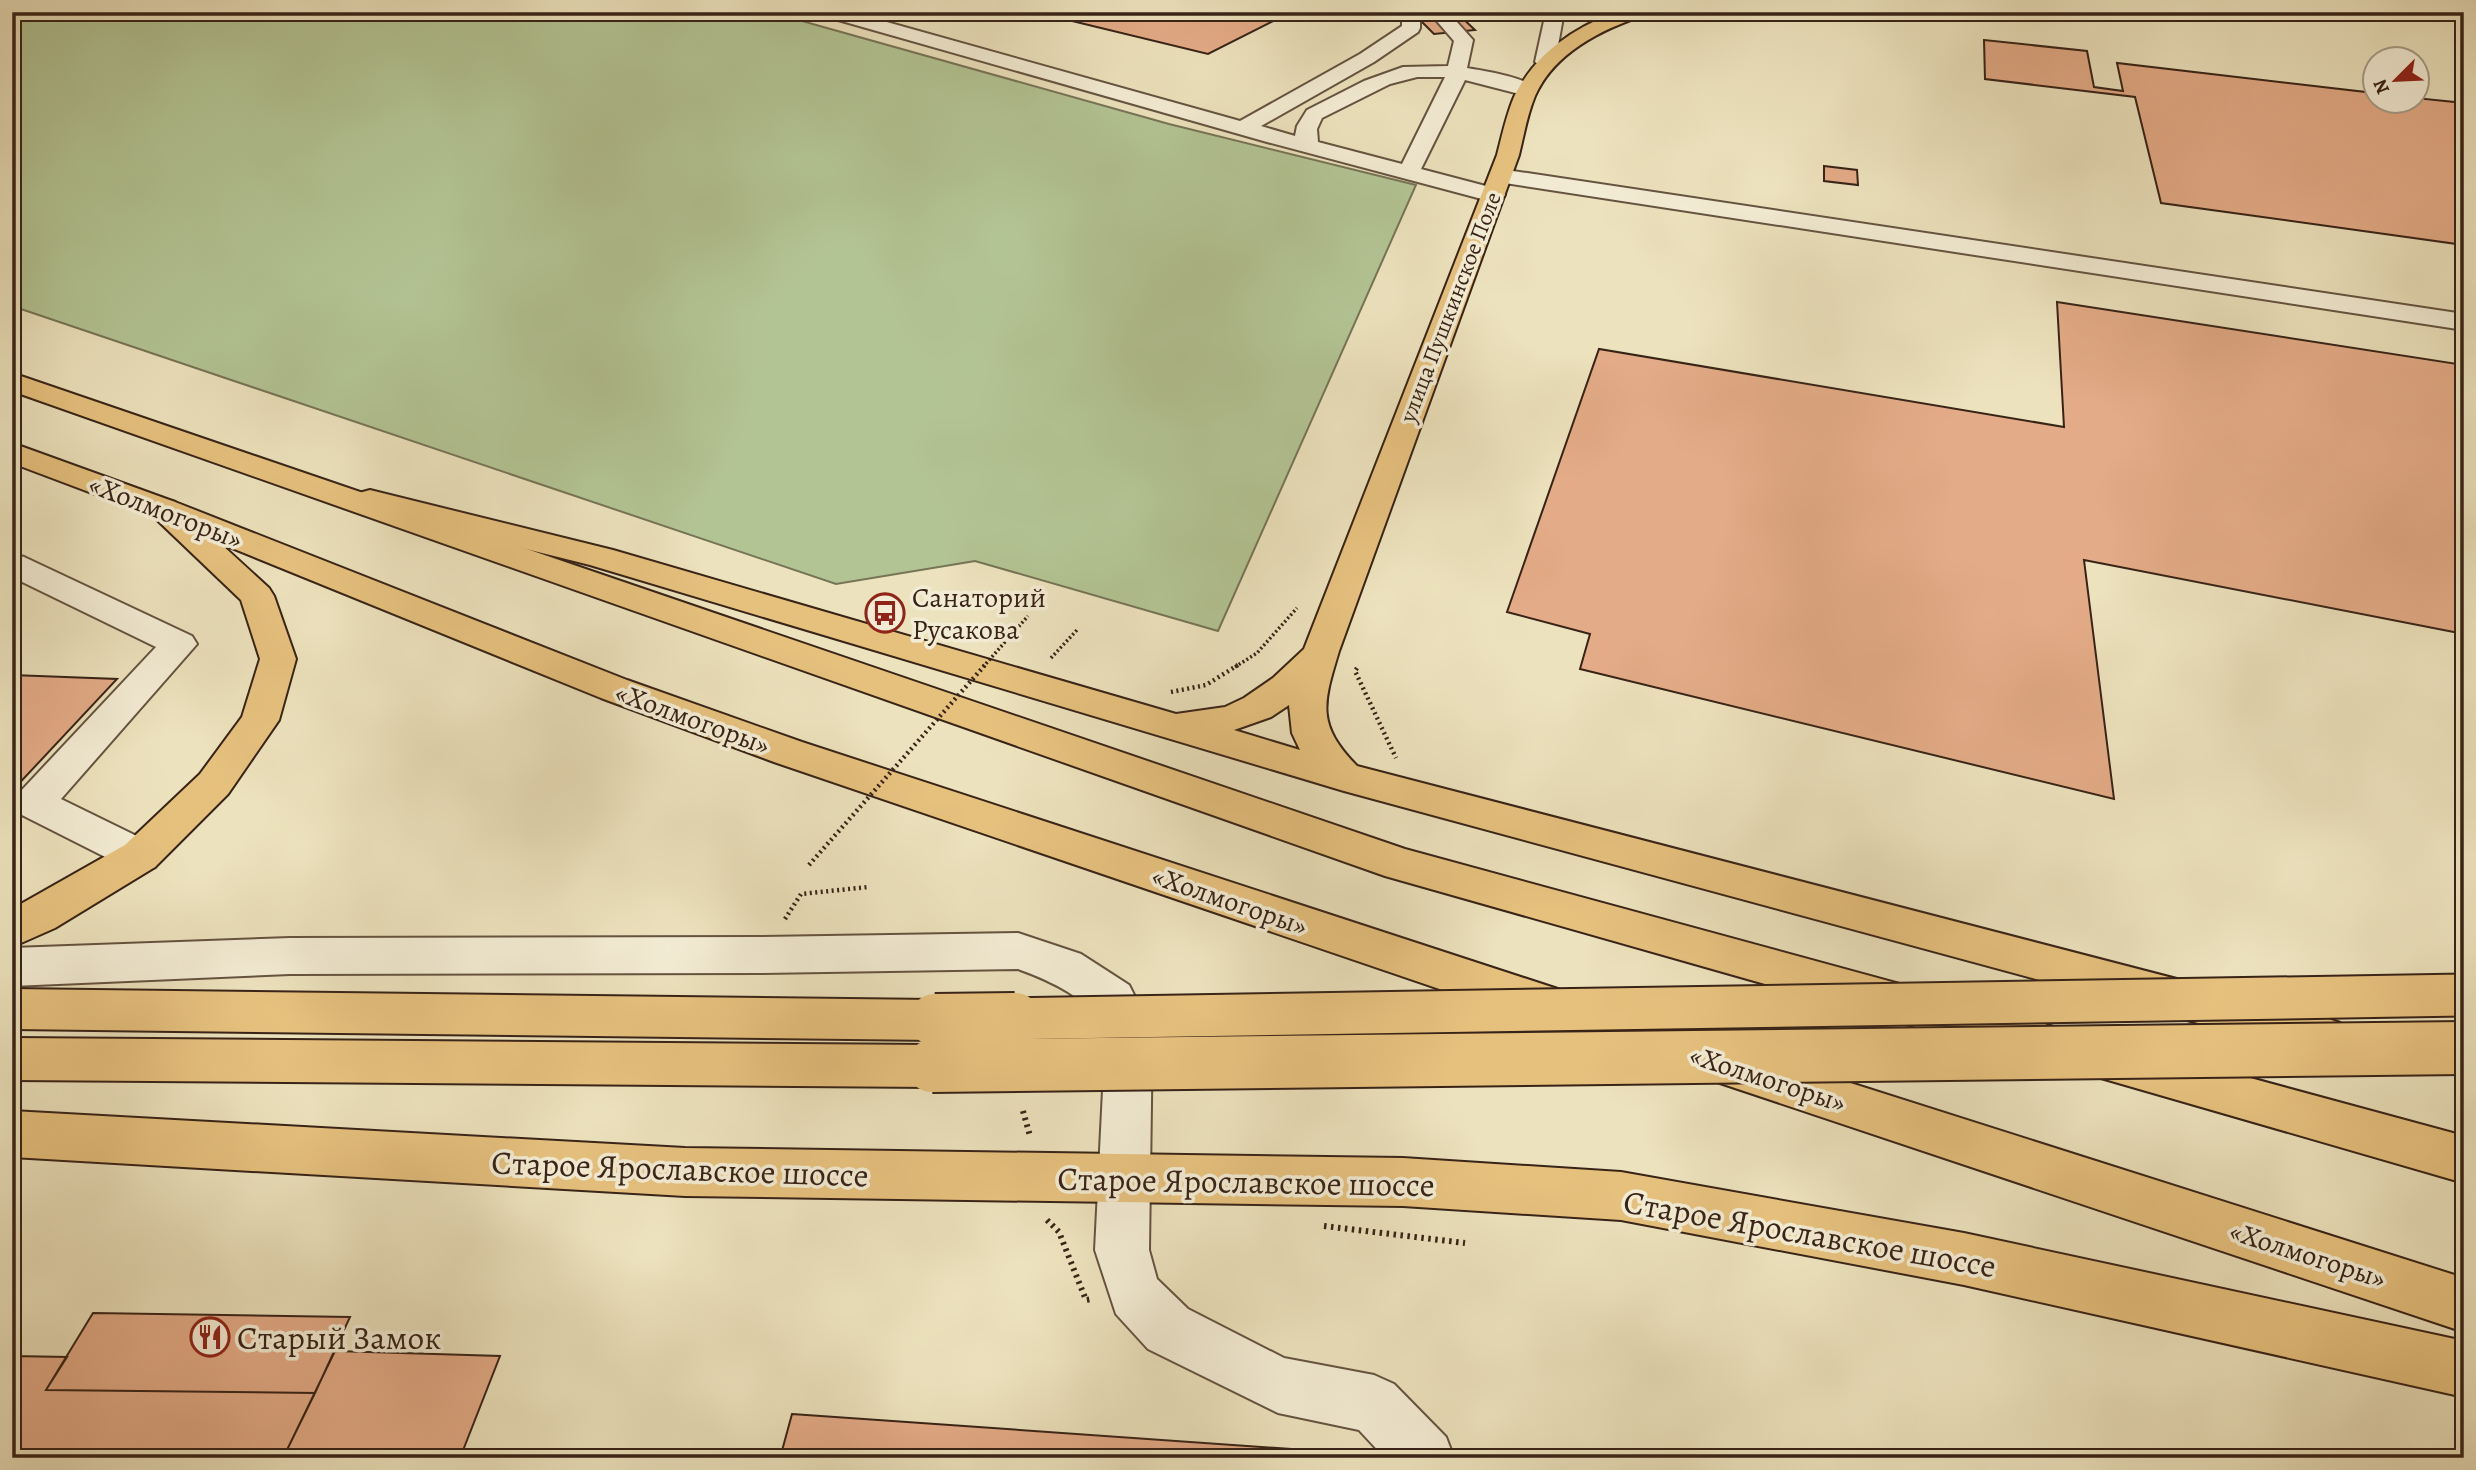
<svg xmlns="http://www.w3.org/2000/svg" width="2476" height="1470" font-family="Alegreya,serif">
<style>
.green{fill:#b3c494;stroke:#767456;stroke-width:2}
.building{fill:#e3ab87;stroke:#382317;stroke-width:2}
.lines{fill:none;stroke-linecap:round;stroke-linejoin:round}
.minor-casing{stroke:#655340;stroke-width:4}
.major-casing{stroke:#382317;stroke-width:4}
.highway-casing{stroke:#382317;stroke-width:4}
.path-far2{stroke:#382317;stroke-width:3.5;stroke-dasharray:2 2.5;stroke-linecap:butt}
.path-far1{stroke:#382317;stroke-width:4.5;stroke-dasharray:2 3.5;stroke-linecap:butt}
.path{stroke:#382317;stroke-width:6;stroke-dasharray:2.5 4.5;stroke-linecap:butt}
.minor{fill:#f3ecd4;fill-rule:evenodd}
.major{fill:#e6c17e;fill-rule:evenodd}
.highway{fill:#e6c17e;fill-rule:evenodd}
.major-bridge-far1-casing{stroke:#382317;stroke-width:45;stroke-linecap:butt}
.major-bridge-casing{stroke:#382317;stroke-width:56;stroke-linecap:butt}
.path-bridge-far1{stroke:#382317;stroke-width:3.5;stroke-dasharray:2 2.5;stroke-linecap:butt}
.path-bridge{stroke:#382317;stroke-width:4.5;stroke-dasharray:2 3.5;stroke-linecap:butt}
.major-bridge-far1{stroke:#e6c17e;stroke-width:41}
.major-bridge{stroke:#e6c17e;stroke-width:52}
.labels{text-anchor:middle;stroke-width:7;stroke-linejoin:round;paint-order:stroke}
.far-street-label{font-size:23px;fill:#382317;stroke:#f3ecd4}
.street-label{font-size:28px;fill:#382317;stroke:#f3ecd4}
.poi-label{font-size:28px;fill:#382317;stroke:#f3ecd4;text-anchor:start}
.near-street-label{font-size:33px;fill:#382317;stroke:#f3ecd4}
.near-poi-label{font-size:33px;fill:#382317;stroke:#f3ecd4;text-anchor:start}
</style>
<rect width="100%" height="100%" fill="#ece2bd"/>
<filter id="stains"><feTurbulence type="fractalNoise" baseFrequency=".00286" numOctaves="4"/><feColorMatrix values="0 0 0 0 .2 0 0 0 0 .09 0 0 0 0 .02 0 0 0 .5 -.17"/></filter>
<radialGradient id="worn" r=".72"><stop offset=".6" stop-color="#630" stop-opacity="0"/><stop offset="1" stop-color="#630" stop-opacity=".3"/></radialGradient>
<path class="green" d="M12,12h758l399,112 247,61 -198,446 -243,-70 -139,23 -824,-278z"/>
<path class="building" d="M1035,12h256l-83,42z
M1457,13l18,17 -41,4 -18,-18z
M1984,40l103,11 7,36 29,4 -6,-28 257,30v9h42v-4l48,5v142l-303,-42 -26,-106 -150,-18z
M1824,166l33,4 1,15 -34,-4z
M2057,302l407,63v269l-380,-74 30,239 -534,-130 10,-35 -83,-22 92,-263 465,78z
M12,675l105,4 -105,112z
M93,1313l257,4 -35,76 -269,-3z
M335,1351l165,5 -40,102h-177z
M12,1356l55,1 -21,33 269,3 -32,65h-271z
M792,1414l542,38 -1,6h-553z"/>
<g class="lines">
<g class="minor-casing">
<path id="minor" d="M821,12h30l389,109 120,-67 42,-28v-14h18v16l-2,4 -44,30 -113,64 34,10 2,-10 10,-16 57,-29 39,-14 45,-1 6,-25 -25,-29h19l25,28 -6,28c17,3 60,9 70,22l-3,4 -7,2 -62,-16 -44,89 80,21 4,5 -4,5 -8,2 -226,-60 -443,-126zM1417,77h28l-43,87 -84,-22 -1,-13 5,-11 68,-34z
M1546,12h18l-9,50 -10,6 -10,-6z
M1500,169l964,145v16l-972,-149 -3,-5 3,-5z
M12,554l12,3 168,79 5,8 -136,155 94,46 6,11 -6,11 -15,5 -15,-5 -105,-53 -6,-11 6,-11 136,-145 -144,-70z
M1018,933l63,21 48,31 23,45 -3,220 8,29 31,30 96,49 90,17 20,9 52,53 8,21h-69l-26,-28 -81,-17 -130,-64 -32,-35 -21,-64 11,-220c-17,-32 -55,-49 -88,-61l-256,4 -472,1 -278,12v-38l278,-10 472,-1z"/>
</g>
<g class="major-casing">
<path id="major" d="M1617,12h28l-3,4c-42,14 -88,37 -107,80 -8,19 -11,39 -16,59l-180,496c-16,53 -23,73 18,115l966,251 17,6 7,14 -7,14 -17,6 -979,-266 -754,-226 -231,-58 -5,-7 5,-7 11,-3 243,60 563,164 49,-7 19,-9 29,-20 31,-29 193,-494c5,-19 9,-39 17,-58 20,-42 60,-70 103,-85zM1289,705l3,28 8,17 -66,-20 37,-13z
M164,499l11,3 94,86 5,8 22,63 -17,61 -51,74 -73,73 -100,61 -43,19v-38l113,-64 75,-71 42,-57 18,-58 -19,-59 -88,-84 -5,-7 5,-7z
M12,989l923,11 16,6 7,14 -7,14 -16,6 -923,-11z
M12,1038l920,7 17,6 7,15 -7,15 -17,6 -920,-7z
M12,1111l673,37 718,10 218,14 343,61 500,108v56l-500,-112 -343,-65 -218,-14 -718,-10 -673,-39z"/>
</g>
<g class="highway-casing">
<path id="highway" d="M12,373l1393,476 634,173 17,6 7,14 -7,14 -17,6 -654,-186 -1373,-485z
M12,443l163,59 452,178 175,62 872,285 17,6 7,15 -7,15 -17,6 -900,-307 -173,-64 -448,-182 -141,-53z
M2118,1042l346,94v47l-363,-105 -7,-15 7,-15z
M1731,1045l733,233v54l-750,-251 -7,-15 7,-15z"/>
</g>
<path class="path-far2" d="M1051,658l26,-28
M1235,667l22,-14 40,-45"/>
<path class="path-far1" d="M1357,668l-2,3 41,87
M1171,692l35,-7 32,-20
M785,919l16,-25 67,-7"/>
<path class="path" d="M1023,1111l7,25
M1047,1220l12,12 27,68 6,-1
M1324,1226l141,17"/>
<use href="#minor" class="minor"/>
<use href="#major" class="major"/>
<use href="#highway" class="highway"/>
<g class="major-bridge-far1-casing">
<path id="major-bridge-far1" d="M935,1020l1529,-25"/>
</g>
<g class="major-bridge-casing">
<path id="major-bridge" d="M935,1020l80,-1
M932,1066l1532,-18"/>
</g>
<path class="path-bridge-far1" d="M983,667l45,-51"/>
<path class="path-bridge" d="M809,865l176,-200"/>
<use href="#major-bridge-far1" class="major-bridge-far1"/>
<use href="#major-bridge" class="major-bridge"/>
</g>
<defs>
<g id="bus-ring" transform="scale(2.0125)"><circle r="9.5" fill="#f3ecd4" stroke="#8f2418" stroke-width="1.5"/><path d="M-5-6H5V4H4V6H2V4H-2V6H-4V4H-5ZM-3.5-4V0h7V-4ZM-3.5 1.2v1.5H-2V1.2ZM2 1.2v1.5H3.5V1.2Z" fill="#8f2418"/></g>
<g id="restaurant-ring" transform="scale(2.0125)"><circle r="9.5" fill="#f3ecd4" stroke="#8f2418" stroke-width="1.5"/><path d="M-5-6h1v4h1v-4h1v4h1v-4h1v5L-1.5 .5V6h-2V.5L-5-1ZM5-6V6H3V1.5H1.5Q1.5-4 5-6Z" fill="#8f2418"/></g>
</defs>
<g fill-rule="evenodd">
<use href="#bus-ring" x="885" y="613"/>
<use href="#restaurant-ring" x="210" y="1337"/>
</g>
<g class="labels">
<g class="far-street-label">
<text transform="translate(1450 307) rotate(-69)" y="8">улица Пушкинское Поле</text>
</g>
<g class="street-label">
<text transform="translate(166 511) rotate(21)" y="10">«Холмогоры»</text>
<text transform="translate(693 718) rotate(20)" y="10">«Холмогоры»</text>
<text transform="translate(1230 900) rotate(19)" y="10">«Холмогоры»</text>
<text transform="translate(1768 1078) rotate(18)" y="10">«Холмогоры»</text>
<text transform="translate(2308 1254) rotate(18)" y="10">«Холмогоры»</text>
</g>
<g class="poi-label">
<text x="912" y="607">Санаторий<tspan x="912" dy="32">Русакова</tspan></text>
</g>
<g class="near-street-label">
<text transform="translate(680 1168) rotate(2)" y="12">Старое Ярославское шоссе</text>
<text transform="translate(1246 1181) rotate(1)" y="12">Старое Ярославское шоссе</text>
<text transform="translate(1810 1233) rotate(10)" y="12">Старое Ярославское шоссе</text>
</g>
<g class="near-poi-label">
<text x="237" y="1349">Старый Замок</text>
</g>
</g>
<rect width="2476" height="1470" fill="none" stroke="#ece2bd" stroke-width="42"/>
<rect x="14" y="14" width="2448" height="1442" fill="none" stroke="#382317" stroke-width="3.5"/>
<rect x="21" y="21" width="2434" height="1428" fill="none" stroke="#382317" stroke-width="2"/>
<g transform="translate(2396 80) rotate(246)"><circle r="33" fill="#f3ecd4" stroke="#a89c88" stroke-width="2"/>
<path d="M0-5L12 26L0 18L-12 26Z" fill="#8f2418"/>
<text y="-10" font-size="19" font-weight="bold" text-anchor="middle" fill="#382317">N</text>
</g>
<rect width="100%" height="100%" filter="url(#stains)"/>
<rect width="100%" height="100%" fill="url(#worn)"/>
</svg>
